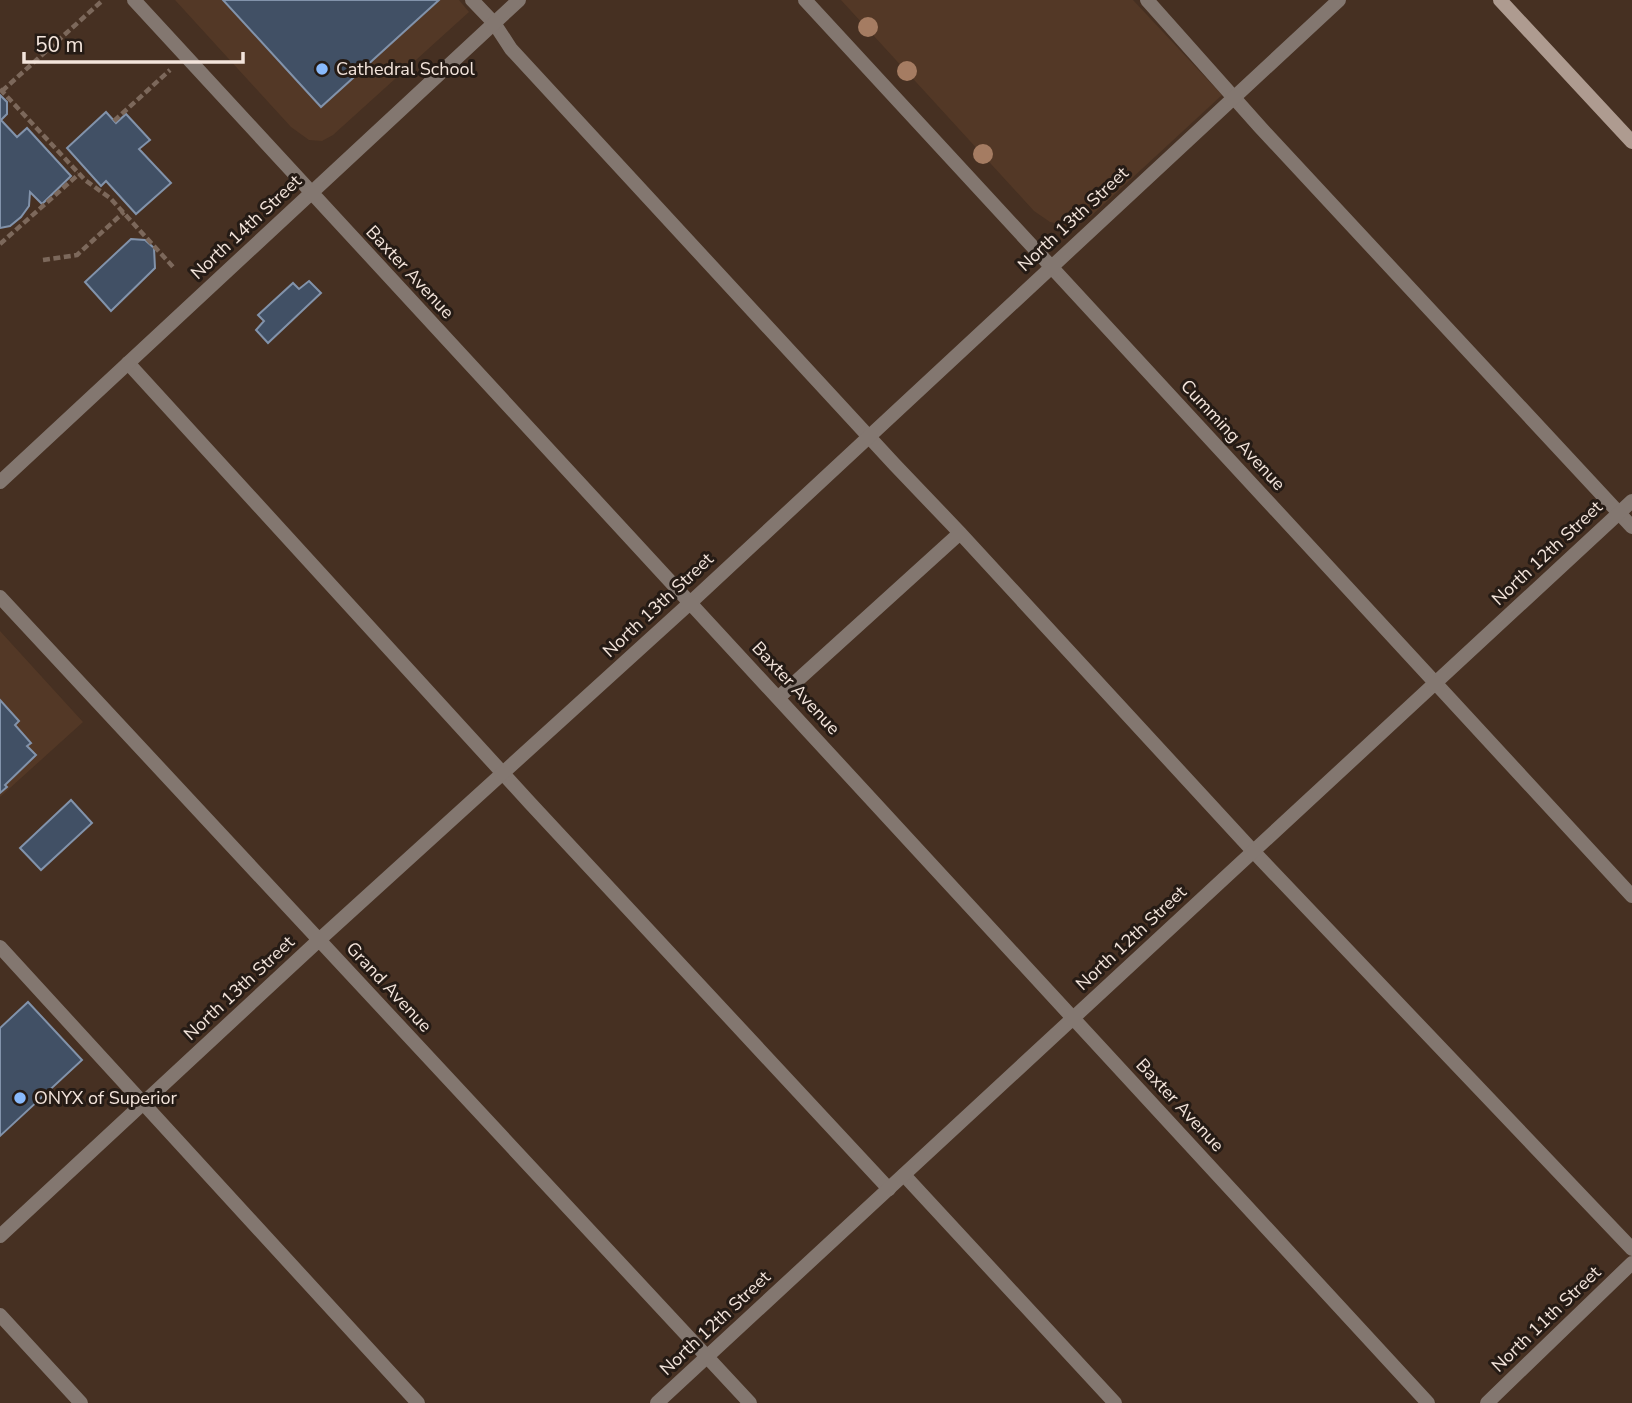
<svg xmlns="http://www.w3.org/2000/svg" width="1632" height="1403" font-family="'Nunito Sans',sans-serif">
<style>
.built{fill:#533826}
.building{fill:#415065;stroke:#8293ab;stroke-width:2}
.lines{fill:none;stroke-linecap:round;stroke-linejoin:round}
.path{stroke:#7c685b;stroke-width:4.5;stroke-dasharray:7 3.5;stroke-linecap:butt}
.lane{stroke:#837770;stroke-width:14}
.street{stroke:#837770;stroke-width:14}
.secondary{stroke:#ae9b90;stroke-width:14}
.tree{fill:#a57c62}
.poi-dot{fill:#89bafc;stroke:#251b15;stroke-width:2.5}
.labels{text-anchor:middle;stroke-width:6;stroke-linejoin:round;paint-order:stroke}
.poi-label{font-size:18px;fill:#f3e4db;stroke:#251b15;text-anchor:start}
.street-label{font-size:18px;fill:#f3e4db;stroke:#251b15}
</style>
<rect width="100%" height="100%" fill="#463022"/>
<path class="built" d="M175,0h284l10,12 -136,123 -11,6 -13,-1 -18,-13z
M841,0h292l89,95 -131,121 -13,7 -15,2 -13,-3 -16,-11z
M0,631l83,91 -83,75z"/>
<path class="building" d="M223,0h216l-118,107z
M0,95l7,7v12l-6,6 16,17 10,-9 44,48 -29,28 -12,-12 -1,14 -8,11 -11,9 -10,2z
M106,112l10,11 10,-9 24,26 -11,9 32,34 -35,31 -30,-33 -5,5 -34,-38z
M131,239l14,1 9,8 1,20 -44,43 -26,-29z
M309,281l12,12 -53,50 -12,-13 8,-9 -6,-6 35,-32 6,6z
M0,700l19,21 -4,4 16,18 -4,3 9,9 -31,30 2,2 -7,6z
M71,800l21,23 -51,47 -21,-22z
M28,1002l54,58 -82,76v-108z"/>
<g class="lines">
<path class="path" d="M0,89l85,91 25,18 64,70
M2,91l101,-91
M114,121l56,-51
M0,244l79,-70
M43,260l34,-5 47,-43"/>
<path class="lane" d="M472,0l22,23 17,26 384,416 65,68 292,317 380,399
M1147,0l113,127 372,400
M128,363l402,440 359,386
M779,697l181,-164
M0,947l418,456
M904,1175l211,228"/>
<path class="street" d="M134,0l1294,1403
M805,0l827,896
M0,482l519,-482
M0,597l750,806
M0,1236l319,-296 371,-337 649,-603
M0,1315l81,88
M657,1403l975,-902
M1487,1403l145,-140"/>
<path class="secondary" d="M1500,0l132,142"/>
</g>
<g class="tree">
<circle cx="868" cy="27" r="10"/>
<circle cx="907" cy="71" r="10"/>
<circle cx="983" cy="154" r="10"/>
</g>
<g class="poi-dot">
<circle cx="322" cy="69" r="7"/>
<circle cx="20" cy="1098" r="7"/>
</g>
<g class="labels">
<g class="poi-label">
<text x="336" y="75">Cathedral School</text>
<text x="34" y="1104">ONYX of Superior</text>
</g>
<g class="street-label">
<text transform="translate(1073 219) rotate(-43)" y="6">North 13th Street</text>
<text transform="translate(246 227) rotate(-43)" y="6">North 14th Street</text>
<text transform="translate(410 272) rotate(47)" y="6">Baxter Avenue</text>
<text transform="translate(1233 435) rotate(47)" y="6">Cumming Avenue</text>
<text transform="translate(1547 553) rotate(-43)" y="6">North 12th Street</text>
<text transform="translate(658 605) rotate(-43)" y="6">North 13th Street</text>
<text transform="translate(796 688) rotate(47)" y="6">Baxter Avenue</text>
<text transform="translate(1131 938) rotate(-43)" y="6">North 12th Street</text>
<text transform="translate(389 987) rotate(47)" y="6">Grand Avenue</text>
<text transform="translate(239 988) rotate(-43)" y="6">North 13th Street</text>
<text transform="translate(1180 1105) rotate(47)" y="6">Baxter Avenue</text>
<text transform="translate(1546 1319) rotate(-44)" y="6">North 11th Street</text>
<text transform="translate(715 1323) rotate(-43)" y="6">North 12th Street</text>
</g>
</g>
<path d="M24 52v10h219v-10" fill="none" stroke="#f3e4db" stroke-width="3.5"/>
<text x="35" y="52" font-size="21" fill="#f3e4db" stroke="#251b15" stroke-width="5" paint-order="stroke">50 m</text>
</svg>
